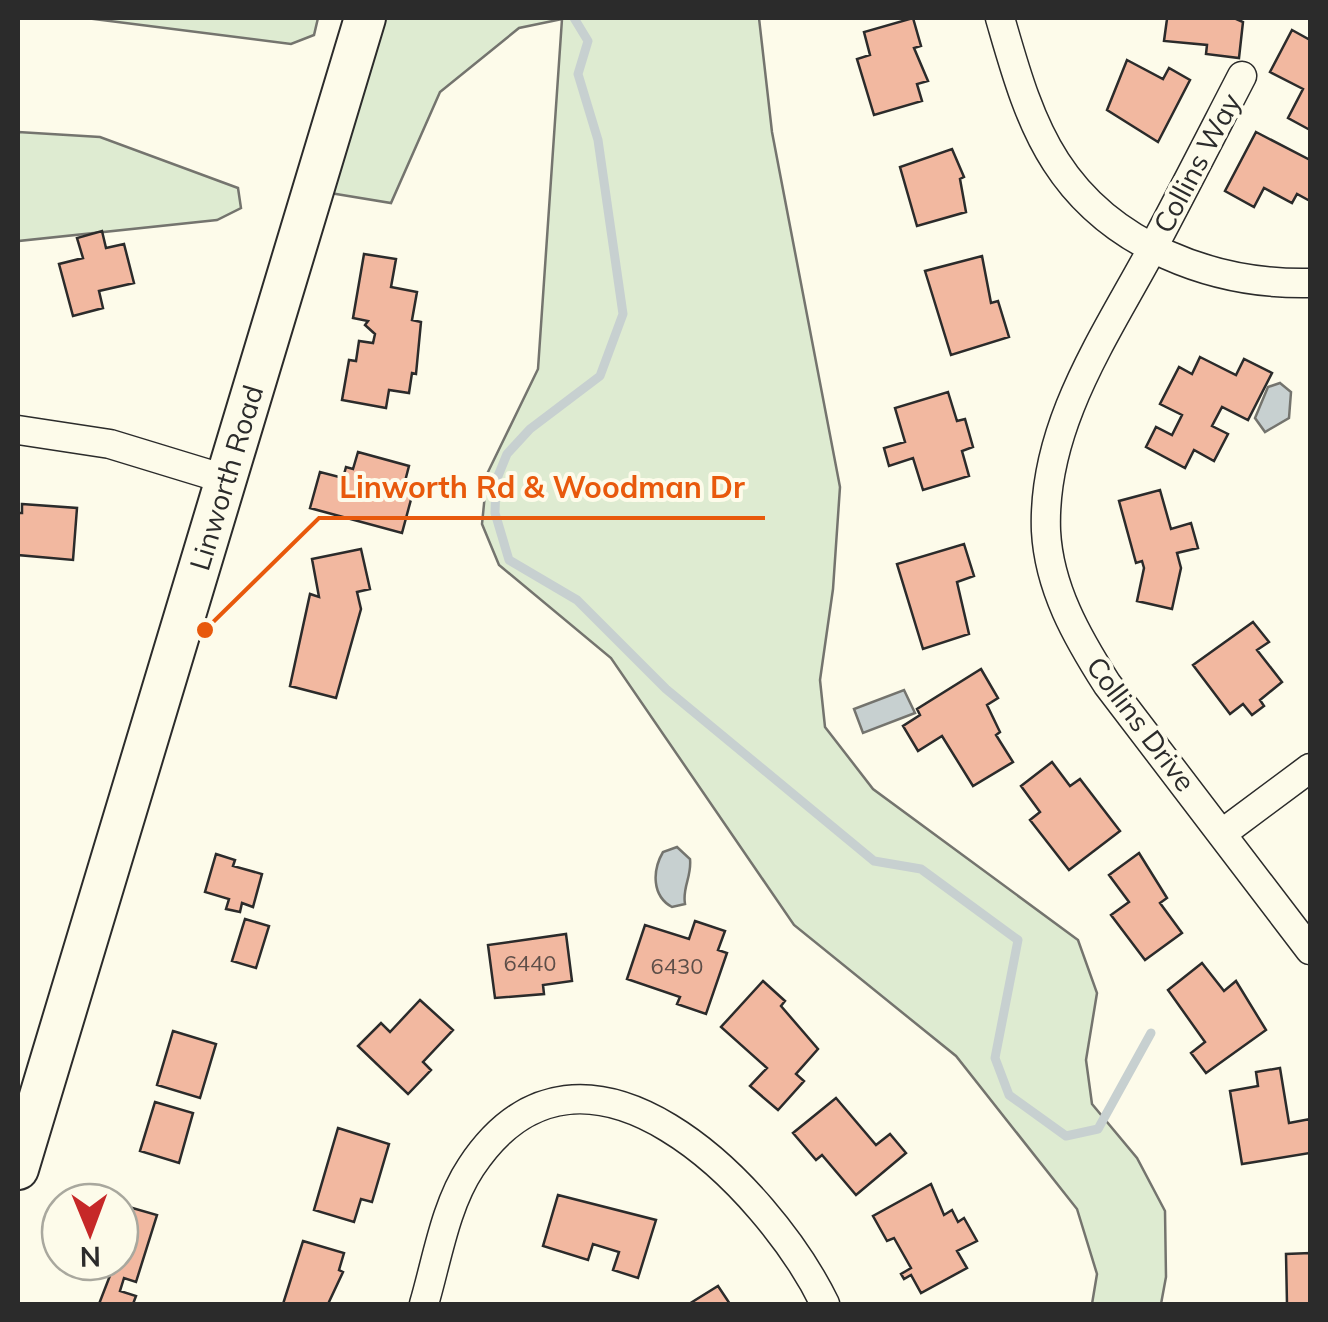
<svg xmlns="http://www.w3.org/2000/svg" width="1328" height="1322" font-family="Mulish,sans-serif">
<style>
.green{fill:#deebd1;stroke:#74746e;stroke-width:2.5}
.water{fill:#c7d0d0;stroke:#74746e;stroke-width:2.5}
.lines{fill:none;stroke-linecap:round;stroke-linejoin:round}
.stream{stroke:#c7d0d0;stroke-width:9}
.building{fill:#f2b8a0;stroke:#2b2b2b;stroke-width:2.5}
.street-casing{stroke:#2b2b2b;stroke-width:31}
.secondary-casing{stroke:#2b2b2b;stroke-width:44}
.street{stroke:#fdfbea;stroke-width:28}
.secondary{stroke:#fdfbea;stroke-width:40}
.labels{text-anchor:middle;stroke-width:8;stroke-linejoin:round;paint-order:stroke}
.number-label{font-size:22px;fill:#5d4e48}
.street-label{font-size:28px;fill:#2b2b2b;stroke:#fdfbea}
.leader{fill:none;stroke:#e8590c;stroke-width:4}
.callout-dot{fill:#e8590c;stroke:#fdfbea;stroke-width:4}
.callout-label{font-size:30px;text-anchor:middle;font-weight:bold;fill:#e8590c;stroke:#fdfbea;stroke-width:8;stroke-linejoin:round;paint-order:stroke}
</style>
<rect width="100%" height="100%" fill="#fdfbea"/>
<path class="green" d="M86,18h232l-4,17 -23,9z
M381,18h378l13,114 68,355 -7,102 -13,91 5,47 48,62 205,151 19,53 -11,67 6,44 45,54 28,53 1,66 -5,27h-69l5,-30 -20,-65 -121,-153 -162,-131 -183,-267 -112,-93 -17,-41 5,-50 51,-105 24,-350 -43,9 -79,64 -49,111 -61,-10z
M18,132l82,5 138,51 3,20 -24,12 -199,21z"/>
<path class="water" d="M1280,383l11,9 -2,26 -24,14 -10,-14 13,-31z
M904,690l11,23 -52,20 -9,-24z
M677,847l13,12c2,18 -8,28 -5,45l-13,3c-20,-11 -20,-36 -9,-55z"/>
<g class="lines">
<path class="stream" d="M574,18l14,23 -10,33 20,66 25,174 -23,62 -70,53 -23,25 -11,27 -1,32 14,47 68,40 89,89 208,172 47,8 97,71 -23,118 14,37 57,41 32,-7 53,-96"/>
</g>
<path class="building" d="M913,18l8,28 -7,2 14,33 -11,3 5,17 -48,14 -17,-56 13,-4 -6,-23z
M1160,18h74l9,4 -4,36 -33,-4 1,-9 -43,-4 3,-22z
M1292,30l18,10v90l-22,-12 15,-29 -33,-17z
M1127,60l36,19 6,-11 21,12 -32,62 -51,-32z
M1256,132l54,28v41l-13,-7 -5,9 -28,-15 -10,19 -29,-16z
M952,149l12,28 -4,2 6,33 -49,14 -17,-59z
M102,231l4,17 18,-4 10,39 -35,8 4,17 -30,8 -14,-52 24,-6 -6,-20z
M364,254l32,5 -5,28 26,5 -5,28 9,2 -5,52 -4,-1 -3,20 -20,-3 -3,18 -44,-8 7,-40 7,1 3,-20 14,2 2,-9 -10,-9 3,-4 -15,-3z
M982,256l9,47 7,-2 11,36 -58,18 -26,-84z
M1200,357l36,18 8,-16 28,14 -24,47 -26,-13 -10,19 16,8 -14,27 -20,-11 -9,18 -39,-21 10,-20 16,8 10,-20 -22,-11 19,-37 13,7z
M948,392l9,29 8,-2 8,28 -11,4 7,25 -46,14 -10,-32 -24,8 -5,-18 21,-6 -10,-34z
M358,452l51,14 -6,23 10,3 -11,41 -92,-25 10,-36 23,6 3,-11 7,2z
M1160,490l11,39 20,-6 7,25 -21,5 4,15 -9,41 -35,-8 7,-33 -2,-7 -6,2 -17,-62z
M22,504l55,4 -4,52 -55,-5v-42h4z
M964,544l10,32 -17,6 12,52 -46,15 -26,-85z
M361,549l9,40 -13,3 4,17 -25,89 -46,-12 20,-92 9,3 -7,-38z
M1253,622l16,20 -12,8 25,32 -22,18 4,6 -12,9 -9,-11 -13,10 -37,-49z
M981,669l17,29 -11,7 13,27 -4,3 17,27 -40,24 -31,-50 -24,15 -15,-25 17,-11 -3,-6z
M1052,762l18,24 10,-7 40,52 -51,39 -39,-50 10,-8 -19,-26z
M1139,853l28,45 -7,5 22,30 -37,27 -34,-45 18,-13 -20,-27z
M216,854l19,6 -2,6 29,8 -9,33 -11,-4 -2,9 -14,-3 3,-10 -24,-7z
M245,919l24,7 -13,42 -24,-7z
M695,921l30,10 -7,19 9,3 -21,61 -29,-10 3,-7 -53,-18 18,-54 44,14z
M566,934l6,47 -29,4 1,9 -49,4 -7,-53z
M1202,963l22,28 12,-10 30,49 -60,43 -15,-20 14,-11 -37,-52z
M763,981l22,20 -4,5 37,43 -22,25 8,7 -26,29 -28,-24 17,-18 -46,-41z
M420,1000l33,30 -30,32 8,8 -23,24 -50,-48 23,-23 9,9z
M173,1031l43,13 -16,54 -43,-13z
M1280,1068l9,55 21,-4v34l-68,11 -12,-73 28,-5 -2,-14z
M836,1098l40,47 14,-11 16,19 -50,42 -34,-40 -6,5 -23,-27z
M155,1102l38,11 -14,50 -39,-12z
M338,1128l51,16 -17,58 -11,-3 -7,23 -40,-12z
M931,1184l13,31 8,-5 6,12 6,-4 13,23 -20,10 10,17 -46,25 -10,-18 -7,4 -3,-5 10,-6 -17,-30 -7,3 -14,-25z
M558,1195l98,25 -18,58 -25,-8 6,-18 -26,-8 -5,16 -45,-14z
M122,1205l35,10 -21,67 -12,-4 -4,13 16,5 -3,8h-34l12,-31 -9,-3 3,-8h15z
M303,1241l41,12 -5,17 4,2 -15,32h-45z
M1310,1253v51h-23l-1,-50z
M718,1286l12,18h-41z"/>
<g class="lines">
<g class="street-casing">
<path id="street" d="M1000,18c14,48 28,101 56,144 54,84 157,123 254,121
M1242,76c-30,58 -60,117 -91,175 -47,87 -109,176 -105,280 3,57 31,106 61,153l203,266
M18,430l92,14 118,36
M1224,832l86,-64
M424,1304c13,-44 21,-98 47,-137 112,-170 297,20 354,137"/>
</g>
<g class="secondary-casing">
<g id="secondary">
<path id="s1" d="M18,1169l347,-1151"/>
</g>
</g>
<use href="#street" class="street"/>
<use href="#secondary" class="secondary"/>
</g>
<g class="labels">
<g class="number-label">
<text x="530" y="971">6440</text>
<text x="677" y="974">6430</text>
</g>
<g class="street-label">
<text transform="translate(1197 163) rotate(-62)" y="10">Collins Way</text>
<text dy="10" stroke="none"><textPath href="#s1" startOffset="722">Linworth Road</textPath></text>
<text transform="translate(1141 724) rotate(53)" y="10">Collins Drive</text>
</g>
</g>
<path class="leader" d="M205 630L319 518H765"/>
<circle class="callout-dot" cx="205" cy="630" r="10"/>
<g class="callout-label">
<text x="542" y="498">Linworth Rd &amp; Woodman Dr</text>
</g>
<rect width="1328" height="1322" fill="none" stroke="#2b2b2b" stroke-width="40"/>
<g transform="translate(90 1232) rotate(179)"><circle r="48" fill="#fdfbea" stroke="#a9a89e" stroke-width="2.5"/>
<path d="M0-8L18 38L0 25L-18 38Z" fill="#c62828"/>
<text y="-15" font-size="28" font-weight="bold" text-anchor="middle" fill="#2b2b2b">N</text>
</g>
</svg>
